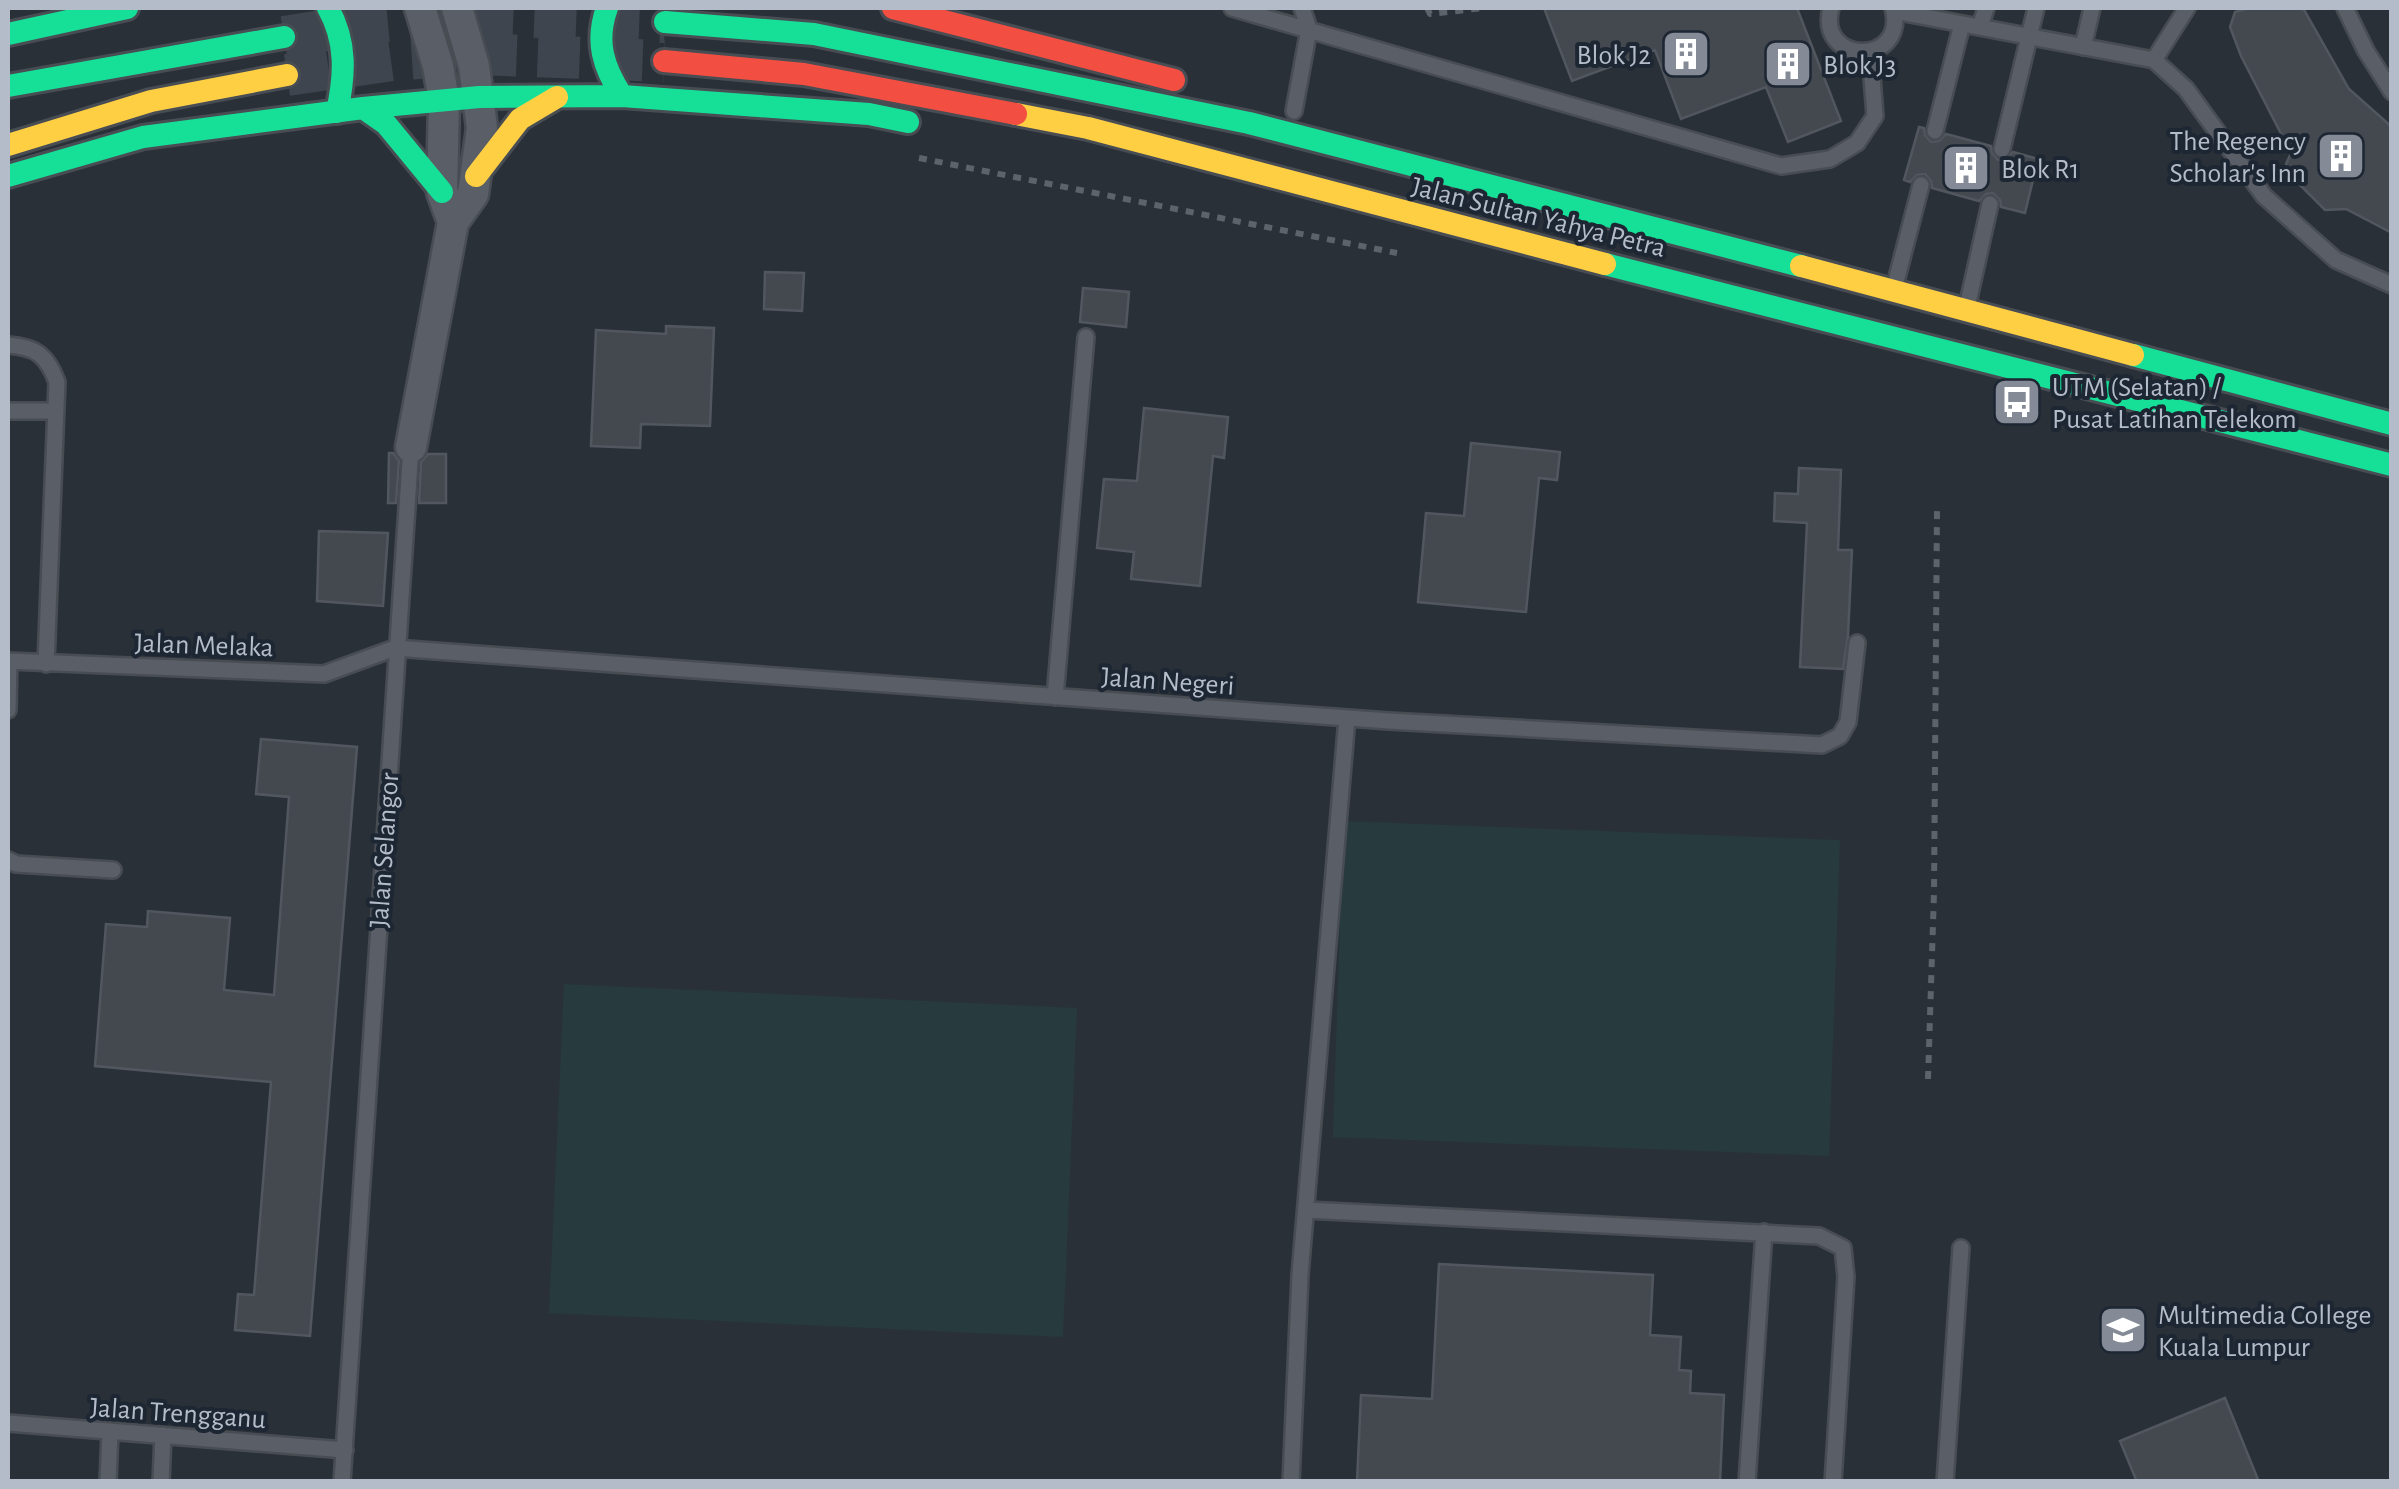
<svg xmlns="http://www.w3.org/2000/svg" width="2399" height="1489" font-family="'Alegreya Sans',sans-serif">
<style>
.park{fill:#273a3e}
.building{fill:#444950;stroke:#52575f;stroke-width:2.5}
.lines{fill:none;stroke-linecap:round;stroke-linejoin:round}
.secondary-tunnel{stroke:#3f454e;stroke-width:42;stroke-dasharray:42 21;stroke-linecap:butt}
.lane-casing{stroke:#484c53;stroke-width:20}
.street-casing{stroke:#484c53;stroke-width:35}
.fast-casing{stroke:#484c53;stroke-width:28}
.slow-casing{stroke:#484c53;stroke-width:28}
.jam-casing{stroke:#484c53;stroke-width:28}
.path{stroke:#5d636a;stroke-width:6;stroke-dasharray:8 8;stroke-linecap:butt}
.lane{stroke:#5a5e66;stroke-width:15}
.street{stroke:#5a5e66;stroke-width:30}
.fast{stroke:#16e098;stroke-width:22}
.slow{stroke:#ffcf43;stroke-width:22}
.jam{stroke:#f24e42;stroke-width:22}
.labels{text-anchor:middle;stroke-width:8;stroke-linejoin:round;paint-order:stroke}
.poi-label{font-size:28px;fill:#b4bcc9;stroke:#1d2633;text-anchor:start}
.street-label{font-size:28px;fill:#b4bcc9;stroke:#1d2633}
</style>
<rect width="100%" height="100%" fill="#2a3038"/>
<path class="park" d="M1343,821l497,19 -11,316 -496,-19z
M564,984l513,24 -14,329 -514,-24z"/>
<path class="building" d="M1544,8h253l44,113 -53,21 -22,-55 -85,32 -26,-69 -83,31z
M2249,8h54l46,81 43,38v106l-46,-24 -21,1 -34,-34 -5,-12 5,-11 -50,-97 -11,-29 5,-15z
M1919,127l5,1 1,7 6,7 8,-1 7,-7 45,12 1,7 6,7 8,-1 7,-7 25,7 -13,54 -24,-6 -1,-7 -7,-7 -7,1 -7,7 -47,-13 -1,-7 -6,-7 -8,1 -7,7 -6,-2z
M765,272l39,1 -2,38 -38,-2z
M1083,288l46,4 -3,35 -46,-5z
M666,326l48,2 -4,98 -69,-2 -1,24 -49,-2 5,-116 70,4z
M1144,408l84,9 -4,41 -11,-2 -13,130 -69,-7 3,-27 -37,-4 7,-69 33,2z
M1471,443l89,9 -3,28 -18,-2 -13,134 -108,-10 8,-89 38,3z
M389,453h4l6,8 -3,42h-8z
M428,454h18v49h-27l2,-41z
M1799,468l42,2 -3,80h14l-4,86 -5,33 -43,-2 7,-144 -33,-2 1,-28 23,1z
M319,531l69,2 -5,73 -66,-5z
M261,739l96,8 -47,589 -75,-6 3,-36 16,1 17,-213 -176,-16 11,-142 41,3 1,-16 82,7 -6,72 50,5 15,-198 -33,-3z
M1439,1264l214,11 -3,60 31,2 -2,33 12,1 -1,22 34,2 -4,87h-363l4,-87 71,4z
M2225,1398l34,84h-122l-17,-41z"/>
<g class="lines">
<path class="secondary-tunnel" d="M284,37l94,-15 84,-8 203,8
M287,75l105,-15 85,-6 187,7"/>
<g class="lane-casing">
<path id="lane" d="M1232,8l549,158 49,-7 27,-16 18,-27 -5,-65
M1831,8c-15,57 77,59 62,0
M2345,8l21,43 26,41
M1894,11l260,49 32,29 78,107 72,64 56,25
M1980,27l6,-19
M2083,47l9,-39
M2154,60l33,-52
M1294,111l15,-82 -7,-21
M1935,131l27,-107
M2002,149l34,-141
M1894,289l27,-104
M1967,307l23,-103
M8,345c28,2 39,10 49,37l-11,282
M8,411h48
M8,661l316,13 71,-26 994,73 433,24 18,-9 8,-14 9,-79
M1055,697l31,-360
M8,710l1,-49
M8,860l8,4 97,6
M1307,1210l512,26 24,12 3,29 -13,205
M8,1423l337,27
M108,1482l2,-51
M161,1482l2,-47
M342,1482l69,-1035
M1291,1482l9,-207 47,-557
M1747,1482l17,-250
M1945,1482l16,-234"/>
</g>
<g class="street-casing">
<path id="street" d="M453,222l20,-28 9,-66 -8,-62 -17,-58
M411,447l42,-225 -11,-30 2,-92 -6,-34 -18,-58"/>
</g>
<g class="fast-casing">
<path id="fast" d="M328,8c19,34 17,67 9,104
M607,8c-12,33 -4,59 15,88
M665,22l149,12 435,89 552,143
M8,34l119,-26
M8,86l276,-49
M363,108l23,16 56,68
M8,176l135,-39 220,-29 116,-11 143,-1 247,18 39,8
M1605,264l787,201
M2133,355l259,69"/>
</g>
<g class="slow-casing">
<path id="slow" d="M1016,114l72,14 517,136
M8,145l143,-44 136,-26
M476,176l44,-57 37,-22
M1801,266l332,89"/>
</g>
<g class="jam-casing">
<path id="jam" d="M893,8l281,72
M664,61l140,13 212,40"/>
</g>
<path class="path" d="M1427,8l3,6 53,-6
M919,158l478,95
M1928,1079l6,-186 3,-384"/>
<use href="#lane" class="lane"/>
<use href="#street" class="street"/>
<use href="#fast" class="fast"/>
<use href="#slow" class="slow"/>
<use href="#jam" class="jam"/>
</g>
<defs>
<g id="building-square" transform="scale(2.5)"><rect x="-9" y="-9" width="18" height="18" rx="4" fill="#848b96" stroke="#1d2633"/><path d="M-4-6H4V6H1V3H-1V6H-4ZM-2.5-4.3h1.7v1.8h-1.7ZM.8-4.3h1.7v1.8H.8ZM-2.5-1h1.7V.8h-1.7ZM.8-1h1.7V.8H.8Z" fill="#fff"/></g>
<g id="bus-square" transform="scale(2.5)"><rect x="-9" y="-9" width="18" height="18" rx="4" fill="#848b96" stroke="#1d2633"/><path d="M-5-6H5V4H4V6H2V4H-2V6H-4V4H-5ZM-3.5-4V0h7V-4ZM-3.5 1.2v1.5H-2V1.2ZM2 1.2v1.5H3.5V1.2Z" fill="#fff"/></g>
<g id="school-square" transform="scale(2.5)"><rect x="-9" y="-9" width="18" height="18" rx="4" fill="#848b96" stroke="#1d2633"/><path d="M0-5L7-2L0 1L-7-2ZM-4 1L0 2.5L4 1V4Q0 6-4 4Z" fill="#fff"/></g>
</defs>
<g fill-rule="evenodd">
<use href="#building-square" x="1686" y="54"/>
<use href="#building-square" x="1788" y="64"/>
<use href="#building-square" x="2341" y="156"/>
<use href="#building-square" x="1966" y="168"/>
<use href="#bus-square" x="2017" y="402"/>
<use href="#school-square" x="2123" y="1330"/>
</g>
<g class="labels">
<g class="poi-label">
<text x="1651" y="64" text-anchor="end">Blok J2</text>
<text x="1823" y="74">Blok J3</text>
<text x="2306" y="150" text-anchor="end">The Regency<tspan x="2306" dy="32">Scholar's Inn</tspan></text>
<text x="2001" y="178">Blok R1</text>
<text x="2052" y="396">UTM (Selatan) /<tspan x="2052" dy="32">Pusat Latihan Telekom</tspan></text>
<text x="2158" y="1324">Multimedia College<tspan x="2158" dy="32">Kuala Lumpur</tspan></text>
</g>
<g class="street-label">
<text transform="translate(1539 216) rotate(14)" y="10">Jalan Sultan Yahya Petra</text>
<text transform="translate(204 644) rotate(2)" y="10">Jalan Melaka</text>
<text transform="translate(1168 680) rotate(4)" y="10">Jalan Negeri</text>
<text transform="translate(383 850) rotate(-86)" y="10">Jalan Selangor</text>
<text transform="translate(178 1412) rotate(4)" y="10">Jalan Trengganu</text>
</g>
</g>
<rect width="2399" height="1489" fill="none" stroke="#b4bcc9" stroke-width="20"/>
</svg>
